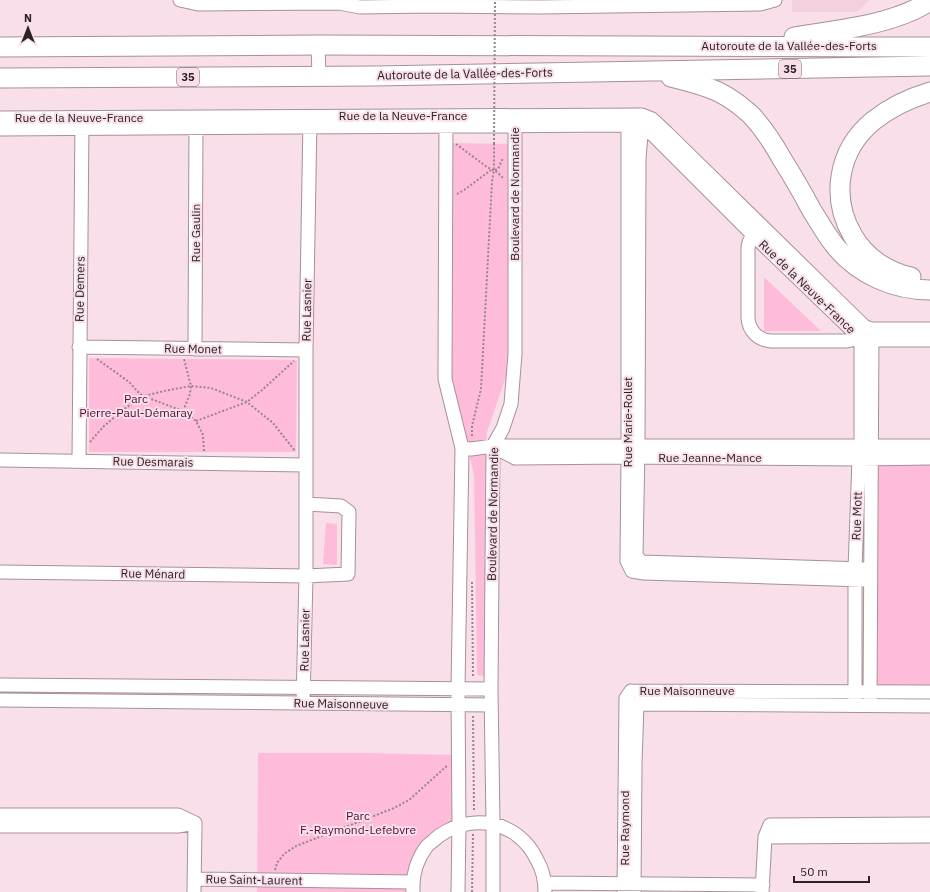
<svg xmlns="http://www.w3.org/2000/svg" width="930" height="892" font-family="'IBM Plex Sans',sans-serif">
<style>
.built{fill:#f2d0de}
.green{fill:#ffbcda}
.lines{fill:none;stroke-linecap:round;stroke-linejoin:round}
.minor-casing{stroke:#a7909a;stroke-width:15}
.highway-casing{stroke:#a7909a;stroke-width:21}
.path{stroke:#97858d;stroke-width:2;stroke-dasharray:2 2;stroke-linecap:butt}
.minor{stroke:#fff;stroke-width:13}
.highway{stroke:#fff;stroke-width:19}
.path-bridge{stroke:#97858d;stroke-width:2;stroke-dasharray:2 2;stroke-linecap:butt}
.labels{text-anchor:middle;stroke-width:4;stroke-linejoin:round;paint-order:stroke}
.shield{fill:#f8dfea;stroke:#685a61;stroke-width:1}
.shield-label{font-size:11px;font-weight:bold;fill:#2b2126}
.street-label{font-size:12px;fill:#2b2126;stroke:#f8dfea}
.park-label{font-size:12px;fill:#510c34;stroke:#f8dfea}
</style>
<rect width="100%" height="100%" fill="#f8dfea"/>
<path class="built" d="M792,0h77l-12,12h-65z"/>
<path class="green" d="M453,143l57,1 -2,227 -21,61 -2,54 6,191 -14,-2 -3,-200 -23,-97z
M764,277l57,54h-57z
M89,358l208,2 -1,92h-207z
M930,459v233l-60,-1 3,-231z
M326,523l11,1v41l-14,-1z
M258,753h107l93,2 1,69 -28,14 -21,54h-153z"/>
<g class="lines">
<g class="minor-casing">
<path id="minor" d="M180,0l18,4 141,-1 21,4 69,-1 110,1 221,-3 15,-4
M318,45l1,31
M628,116v341l-1,104 5,10
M446,117l-1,262 17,69 -4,241 1,136 -1,67
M0,118l642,-3 10,4 15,14 197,193 4,2 5,1h57
M0,129l615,-4 20,1 8,2 10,7 100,100 104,100 4,3 11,2h58
M758,230c-6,6 -10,11 -10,19v69c1,13 10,22 23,23h76l14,-3
M79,347l227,3
M195,349l1,-229
M462,448l9,1 22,-3h437
M496,448l19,10 113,-1 231,2 71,-1
M0,460l306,5
M79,461l3,-340
M641,562l-5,-7 2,-109 1,-287 2,-25 4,-12
M635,568l6,-6 223,7
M632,571l12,2 220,7
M0,572l306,4 42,-2 1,-62 -8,-6 -35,-2
M0,685l491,4
M631,691l299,1
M0,700l491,5
M303,703l3,-127v-226l4,-231
M637,704l293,2
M855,705v-136l4,-110 2,-13v-108l2,-8
M870,705l2,-374
M0,815h178l17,8
M0,826h178l17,-3
M765,837l165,-1
M194,879l218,3
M545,883l218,2
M624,891l2,-193 5,-7
M194,892l1,-69
M413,892c-1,-16 4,-33 14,-46 2,-2 5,-4 7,-6 33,-29 84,-21 103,20 6,10 8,20 8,32
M493,892v-68l-2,-135 2,-243 10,-18 8,-24 4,-50v-236
M634,892l1,-128 2,-60
M762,892l3,-55 5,-12 160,-1"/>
</g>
<g class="highway-casing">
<path id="highway" d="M794,37c42,-7 100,-12 136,-36
M0,47l318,-2 612,2
M671,77c12,3 24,6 35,10 16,5 32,16 44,27 13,13 23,29 32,45 10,16 20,33 29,50 8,13 15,26 25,38 23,28 59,43 94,43
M0,78l376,-2 554,-10
M911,277c-24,-5 -46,-20 -58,-41 -23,-39 -15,-86 20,-115 16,-13 37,-23 57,-29"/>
</g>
<path class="path" d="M456,144l31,23 10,5 7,7
M495,170l3,-1 5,-11
M457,194l7,-4 27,-20
M97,359l32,23 11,12 6,3 37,14 13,10 7,14 1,17
M183,411l7,-17 1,-8 -7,-27
M196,421l51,-19 15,-12 32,-29
M472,436v-10l9,-37 11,-207 2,-12v-26
M90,442l13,-15 21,-18 20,-13 20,-5 27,-5 20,2 36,14 26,21 22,28
M472,582l1,96
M473,716l1,96
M275,870l2,-7 7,-9 12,-8 78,-30 20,-8 15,-8 39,-35
M472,892l1,-58"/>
<use href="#minor" class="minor"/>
<use href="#highway" class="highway"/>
<path class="path-bridge" d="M494,144l1,-144"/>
</g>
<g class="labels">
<g class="shield">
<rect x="779" y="60" width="22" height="18" rx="3"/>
<rect x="177" y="68" width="22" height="18" rx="3"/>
</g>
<g class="shield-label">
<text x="790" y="73">35</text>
<text x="188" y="81">35</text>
</g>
<g class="street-label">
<text x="789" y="50">Autoroute de la Vallée-des-Forts</text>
<text transform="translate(465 74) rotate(-1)" y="4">Autoroute de la Vallée-des-Forts</text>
<text x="403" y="120">Rue de la Neuve-France</text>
<text x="79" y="122">Rue de la Neuve-France</text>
<text transform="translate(515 194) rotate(-90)" y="4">Boulevard de Normandie</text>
<text transform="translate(196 233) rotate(-90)" y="4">Rue Gaulin</text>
<text transform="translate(807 287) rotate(44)" y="4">Rue de la Neuve-France</text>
<text transform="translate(80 289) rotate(-89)" y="4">Rue Demers</text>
<text transform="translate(307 310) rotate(-89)" y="4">Rue Lasnier</text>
<text transform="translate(193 349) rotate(1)" y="4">Rue Monet</text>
<text transform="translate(628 422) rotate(-90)" y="4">Rue Marie-Rollet</text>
<text x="710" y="462">Rue Jeanne-Mance</text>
<text transform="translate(153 462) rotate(1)" y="4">Rue Desmarais</text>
<text transform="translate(493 514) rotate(-89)" y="4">Boulevard de Normandie</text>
<text transform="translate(857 516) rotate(-88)" y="4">Rue Mott</text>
<text transform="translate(153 574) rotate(1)" y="4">Rue Ménard</text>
<text transform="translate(305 640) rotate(-89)" y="4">Rue Lasnier</text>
<text x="687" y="695">Rue Maisonneuve</text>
<text transform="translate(341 704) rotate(1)" y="4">Rue Maisonneuve</text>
<text transform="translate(625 828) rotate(-90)" y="4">Rue Raymond</text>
<text transform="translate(254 880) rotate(1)" y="4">Rue Saint-Laurent</text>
</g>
<g class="park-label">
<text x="136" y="403">Parc<tspan x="136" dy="14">Pierre-Paul-Démaray</tspan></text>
<text x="358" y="820">Parc<tspan x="358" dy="14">F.-Raymond-Lefebvre</tspan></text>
</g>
</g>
<g transform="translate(28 28)" stroke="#f8dfea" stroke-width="3" paint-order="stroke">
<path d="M0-3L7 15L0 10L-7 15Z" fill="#2b2126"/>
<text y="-6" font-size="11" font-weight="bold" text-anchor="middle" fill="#2b2126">N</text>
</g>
<path d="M794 876v6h75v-6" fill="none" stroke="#2b2126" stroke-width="2"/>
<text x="800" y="876" font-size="12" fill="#2b2126" stroke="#f8dfea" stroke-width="3" paint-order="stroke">50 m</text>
</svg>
